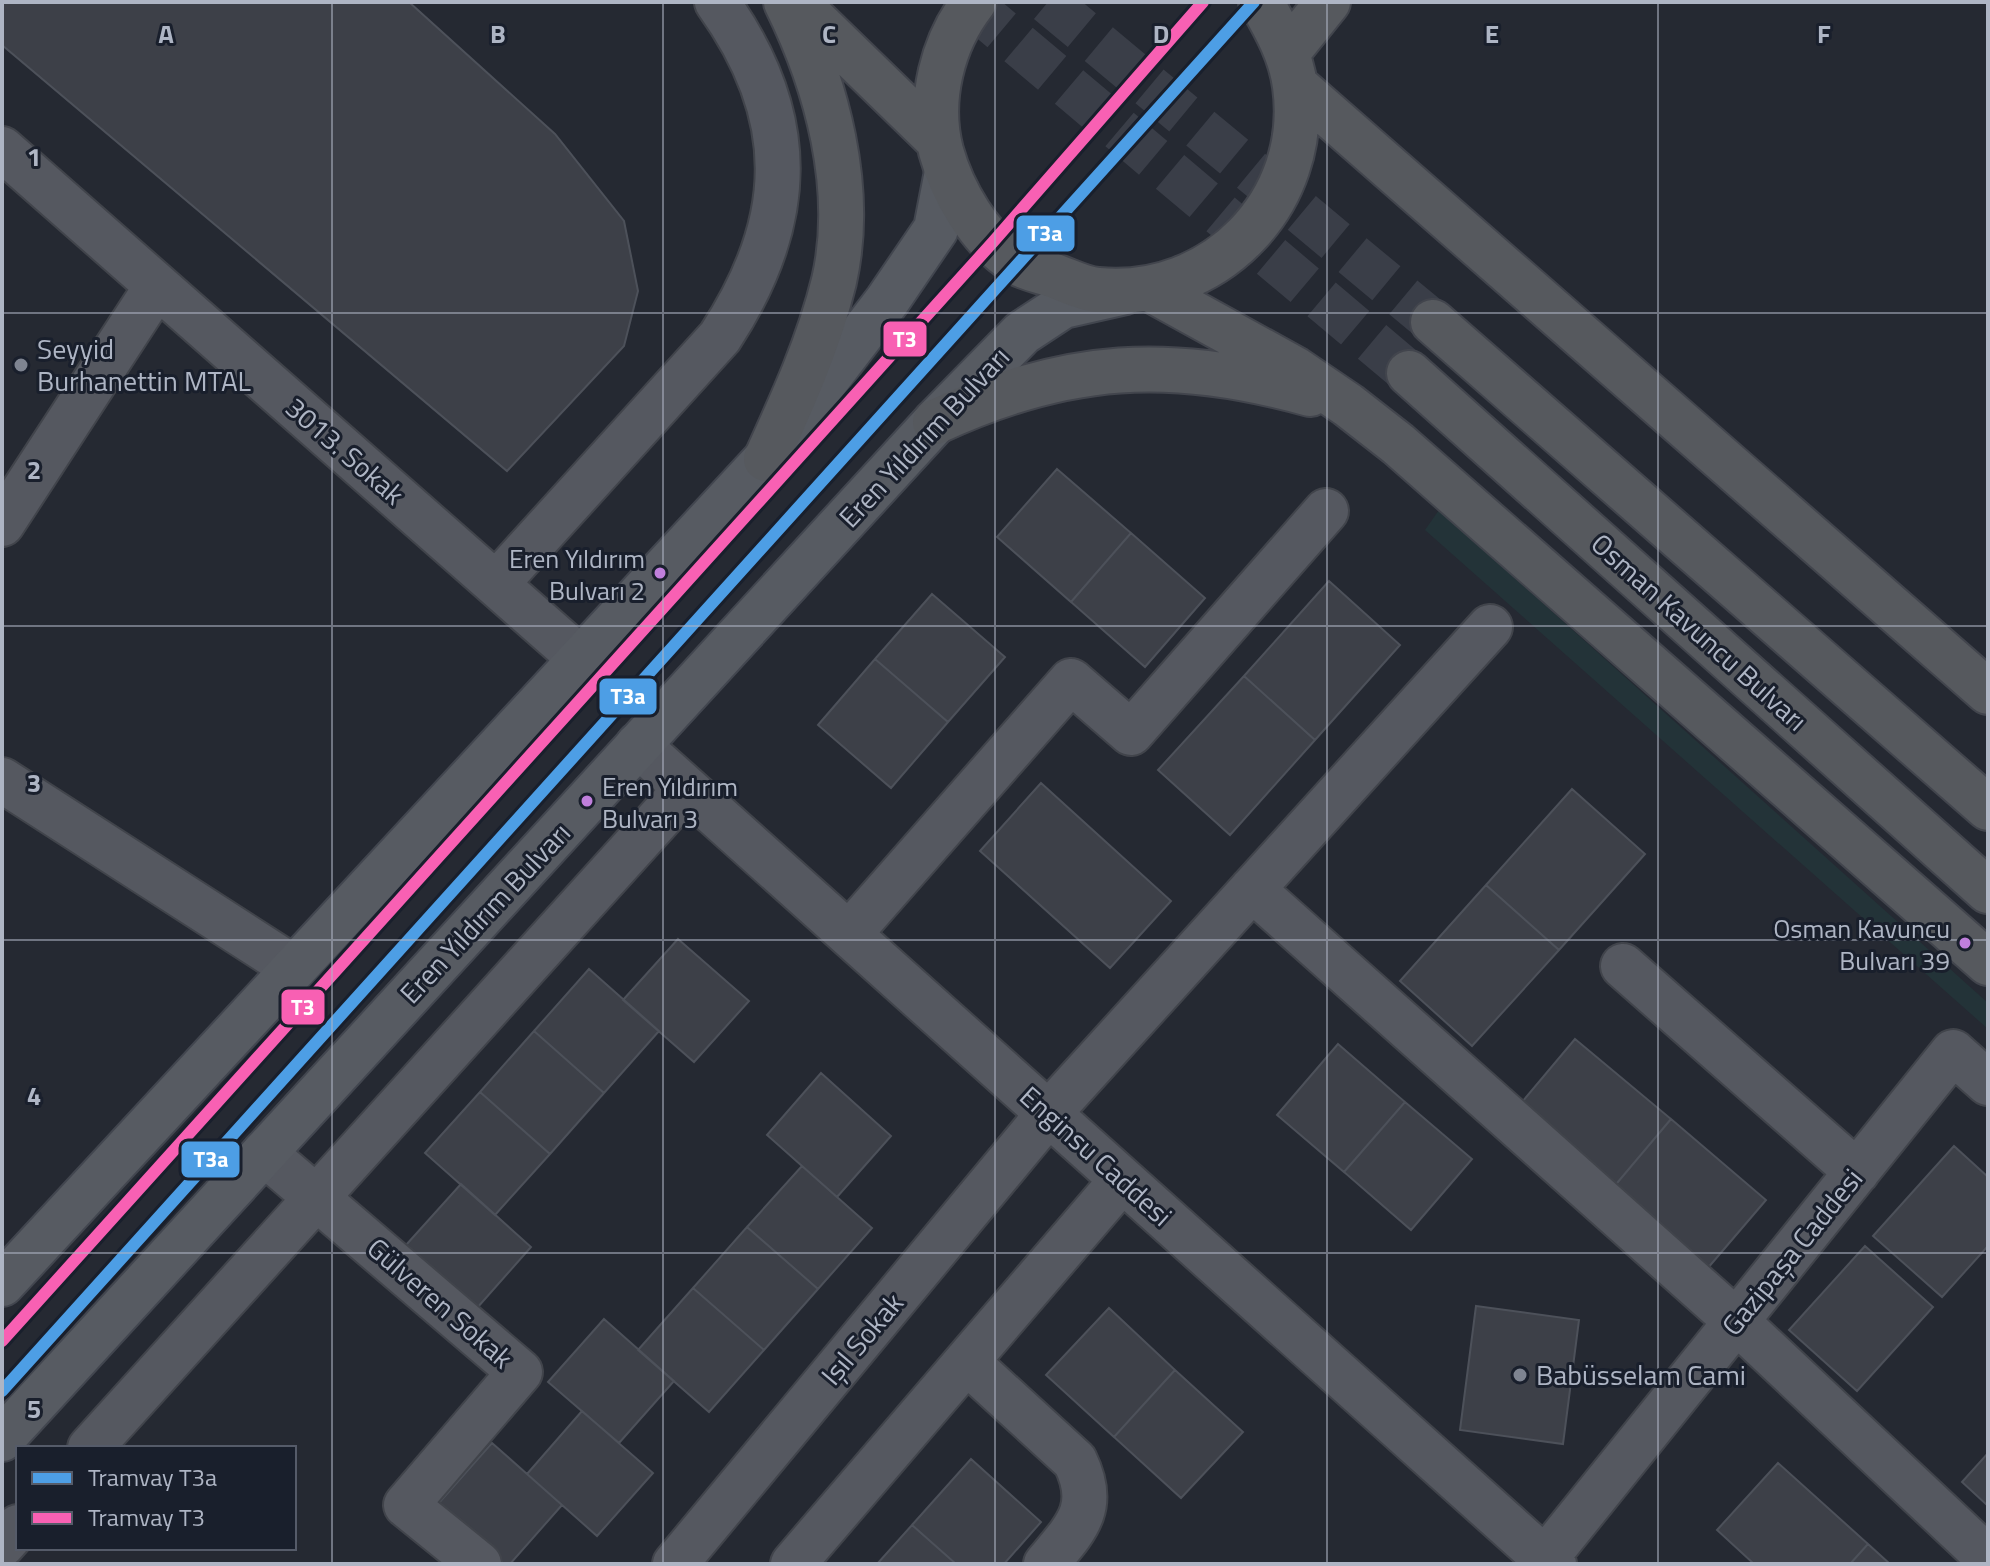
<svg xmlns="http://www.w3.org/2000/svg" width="1990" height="1566" font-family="'Titillium Web',sans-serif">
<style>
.green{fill:#233338}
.building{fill:#3d4048;stroke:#4d515a;stroke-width:2}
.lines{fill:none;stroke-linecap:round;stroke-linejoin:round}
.trunk-tunnel{stroke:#3a3e48;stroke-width:44;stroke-dasharray:44 22;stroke-linecap:butt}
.minor-casing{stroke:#41444b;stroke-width:48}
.primary-casing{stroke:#42464f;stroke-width:48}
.trunk-casing{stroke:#42454d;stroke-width:48}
.minor{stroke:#555860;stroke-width:44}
.primary{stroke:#575b62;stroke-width:44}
.trunk{stroke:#56595e;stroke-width:44}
.tram-1-casing{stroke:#191f2c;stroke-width:18}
.tram-2-casing{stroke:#191f2c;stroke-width:18}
.tram-1{stroke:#4d9ee5;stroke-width:12}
.tram-2{stroke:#f860b3;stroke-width:12}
.grid{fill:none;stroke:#aeb5c4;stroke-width:2;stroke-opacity:0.55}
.poi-dot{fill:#7e8491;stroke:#191f2c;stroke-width:3}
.bus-dot{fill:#c07fdc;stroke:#191f2c;stroke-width:3}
.labels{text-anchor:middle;stroke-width:6;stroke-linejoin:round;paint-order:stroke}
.bus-label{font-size:26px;fill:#aeb5c4;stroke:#191f2c;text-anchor:end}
.poi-label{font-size:28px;fill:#aeb5c4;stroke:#191f2c;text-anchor:start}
.street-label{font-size:28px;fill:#aeb5c4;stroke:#191f2c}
.grid-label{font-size:26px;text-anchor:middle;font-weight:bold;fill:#aeb5c4;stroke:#191f2c;stroke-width:6;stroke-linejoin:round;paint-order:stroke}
.line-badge{stroke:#191f2c;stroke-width:3}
.badge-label{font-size:22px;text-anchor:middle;font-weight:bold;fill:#fff}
</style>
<rect width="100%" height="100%" fill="#252932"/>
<path class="green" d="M1439,510l549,493v26l-563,-499z"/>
<path class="building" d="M2,2h407l146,132 69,87 14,70 -14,55 -117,125 -505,-426z
M1057,469l74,64 -60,69 -74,-65z
M1131,533l74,65 -60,69 -74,-65z
M1329,581l71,64 -85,95 -71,-64z
M932,594l73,63 -57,65 -73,-63z
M875,659l73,63 -57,66 -73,-63z
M1244,676l71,64 -85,95 -72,-65z
M1041,783l130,118 -61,67 -130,-117z
M1572,789l73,65 -86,96 -73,-65z
M1486,885l73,65 -87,96 -72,-65z
M678,939l71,62 -55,61 -71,-62z
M589,969l70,62 -55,62 -70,-62z
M534,1031l70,62 -54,61 -70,-62z
M1575,1039l96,80 -59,70 -95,-81z
M1338,1044l67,58 -61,70 -67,-57z
M821,1073l70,63 -54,61 -70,-62z
M480,1092l70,62 -55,61 -70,-62z
M1405,1102l67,57 -61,71 -67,-58z
M1671,1119l95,81 -59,69 -95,-80z
M1954,1146l34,31v69l-46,51 -69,-61z
M802,1166l70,62 -54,61 -71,-62z
M461,1184l70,63 -54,61 -71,-63z
M747,1227l71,62 -54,61 -71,-62z
M1865,1246l68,61 -76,84 -68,-61z
M693,1288l71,62 -55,62 -71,-62z
M1476,1306l103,14 -16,124 -103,-14z
M1109,1308l66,62 -61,67 -68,-62z
M604,1319l70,62 -55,62 -71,-61z
M1175,1370l68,62 -62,66 -67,-61z
M582,1411l71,62 -56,63 -70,-62z
M492,1443l70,62 -52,59h-6l-67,-59z
M1988,1453v53l-26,-24z
M971,1459l70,63 -37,42h-48l-44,-39z
M1778,1463l90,81 -18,20h-96l-37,-34z
M912,1525l44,39h-79z
M1868,1544l22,20h-40z"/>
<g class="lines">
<path class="trunk-tunnel" d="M968,2l441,371
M1048,2l385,320"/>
<g class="minor-casing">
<path id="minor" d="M2,149l579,510
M2,524l155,-238
M496,584l224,-247c76,-116 79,-221 -3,-335
M638,745l906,813 10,6
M2,780l292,188
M1252,889l484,432 252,237
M849,934l222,-253 60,52 195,-222
M1623,966l234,206
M264,1153l256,219 -114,133 73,59
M967,1362l108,99c23,47 1,67 -29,103
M90,1448l596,-659
M2,1545l16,-18
M675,1564l374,-451 441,-486
M793,1564l329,-384
M1541,1564l412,-512 35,31"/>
</g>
<g class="primary-casing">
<path id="primary" d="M2,1284l764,-825 121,-158 49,-72 11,-57
M2,1439l933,-1017 87,-89 41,-27 62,-14"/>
</g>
<g class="trunk-casing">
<path id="trunk" d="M796,2l142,138
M974,2c-32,41 -46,98 -33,149 11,40 39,90 77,112 10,6 23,8 34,12 15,5 31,14 46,15 116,11 213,-88 197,-204 -4,-31 -19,-58 -34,-84
M1287,53l41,-51
M1295,85l693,607
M1148,288l147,81 53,36 50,39 590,519
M1433,322l555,486
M1409,373l579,518
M935,422c131,-61 236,-67 375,-28
M766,459c26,-57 53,-116 68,-178 21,-92 -7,-196 -48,-279"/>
</g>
<use href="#minor" class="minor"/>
<use href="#primary" class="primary"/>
<use href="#trunk" class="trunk"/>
<g class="tram-1-casing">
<path id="tram-1" d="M2,1391l1252,-1389"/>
</g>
<g class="tram-2-casing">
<path id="tram-2" d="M2,1341l991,-1099 210,-240"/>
</g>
<use href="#tram-1" class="tram-1"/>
<use href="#tram-2" class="tram-2"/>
</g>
<path class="grid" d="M332,2v1562M663,2v1562M995,2v1562M1327,2v1562M1658,2v1562M2,313h1986M2,626h1986M2,940h1986M2,1253h1986"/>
<g class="poi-dot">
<circle cx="21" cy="365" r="8"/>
<circle cx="1520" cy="1375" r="8"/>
</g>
<g class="bus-dot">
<circle cx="660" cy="573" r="7"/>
<circle cx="587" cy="801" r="7"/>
<circle cx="1965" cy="943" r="7"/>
</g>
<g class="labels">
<g class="bus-label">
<text x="645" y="568">Eren Yıldırım<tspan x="645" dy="32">Bulvarı 2</tspan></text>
<text x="602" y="796" text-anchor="start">Eren Yıldırım<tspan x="602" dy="32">Bulvarı 3</tspan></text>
<text x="1950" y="938">Osman Kavuncu<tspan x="1950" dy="32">Bulvarı 39</tspan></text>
</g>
<g class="poi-label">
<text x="37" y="359">Seyyid<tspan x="37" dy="32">Burhanettin MTAL</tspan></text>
<text x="1536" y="1385">Babüsselam Cami</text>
</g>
<g class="street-label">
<text transform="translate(924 437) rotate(-47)" y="10">Eren Yıldırım Bulvarı</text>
<text transform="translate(345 451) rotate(41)" y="10">3013. Sokak</text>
<text transform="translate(1699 632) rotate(42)" y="10">Osman Kavuncu Bulvarı</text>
<text transform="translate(485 913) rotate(-47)" y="10">Eren Yıldırım Bulvarı</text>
<text transform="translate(1096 1156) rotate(42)" y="10">Enginsu Caddesi</text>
<text transform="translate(1792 1252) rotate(-51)" y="10">Gazipaşa Caddesi</text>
<text transform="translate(440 1303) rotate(41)" y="10">Gülveren Sokak</text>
<text transform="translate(862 1339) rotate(-50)" y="10">Işıl Sokak</text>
</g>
</g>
<g class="grid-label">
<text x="166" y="43">A</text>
<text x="498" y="43">B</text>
<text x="829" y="43">C</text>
<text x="1161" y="43">D</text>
<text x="1492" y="43">E</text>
<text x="1824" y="43">F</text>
<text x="34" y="166">1</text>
<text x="34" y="479">2</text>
<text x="34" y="792">3</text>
<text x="34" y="1105">4</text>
<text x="34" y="1418">5</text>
</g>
<g class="line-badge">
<rect x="1015" y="214" width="61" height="39" rx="8" fill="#4d9ee5"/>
<rect x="882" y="320" width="46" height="38" rx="8" fill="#f860b3"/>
<rect x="598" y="677" width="60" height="39" rx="8" fill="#4d9ee5"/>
<rect x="280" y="988" width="46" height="38" rx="8" fill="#f860b3"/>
<rect x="180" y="1140" width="61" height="39" rx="8" fill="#4d9ee5"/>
</g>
<g class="badge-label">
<text x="1045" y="241">T3a</text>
<text x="905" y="347">T3</text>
<text x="628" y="704">T3a</text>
<text x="303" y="1015">T3</text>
<text x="211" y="1167">T3a</text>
</g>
<rect width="1990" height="1566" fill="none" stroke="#aeb5c4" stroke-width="8"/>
<rect x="16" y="1446" width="280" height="104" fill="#191f2c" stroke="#555b69" stroke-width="2"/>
<rect x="32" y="1472" width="40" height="12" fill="#4d9ee5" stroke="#555b69" stroke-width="2"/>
<text x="88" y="1486" font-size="24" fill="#aeb5c4">Tramvay T3a</text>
<rect x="32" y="1512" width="40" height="12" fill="#f860b3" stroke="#555b69" stroke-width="2"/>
<text x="88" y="1526" font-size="24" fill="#aeb5c4">Tramvay T3</text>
</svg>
